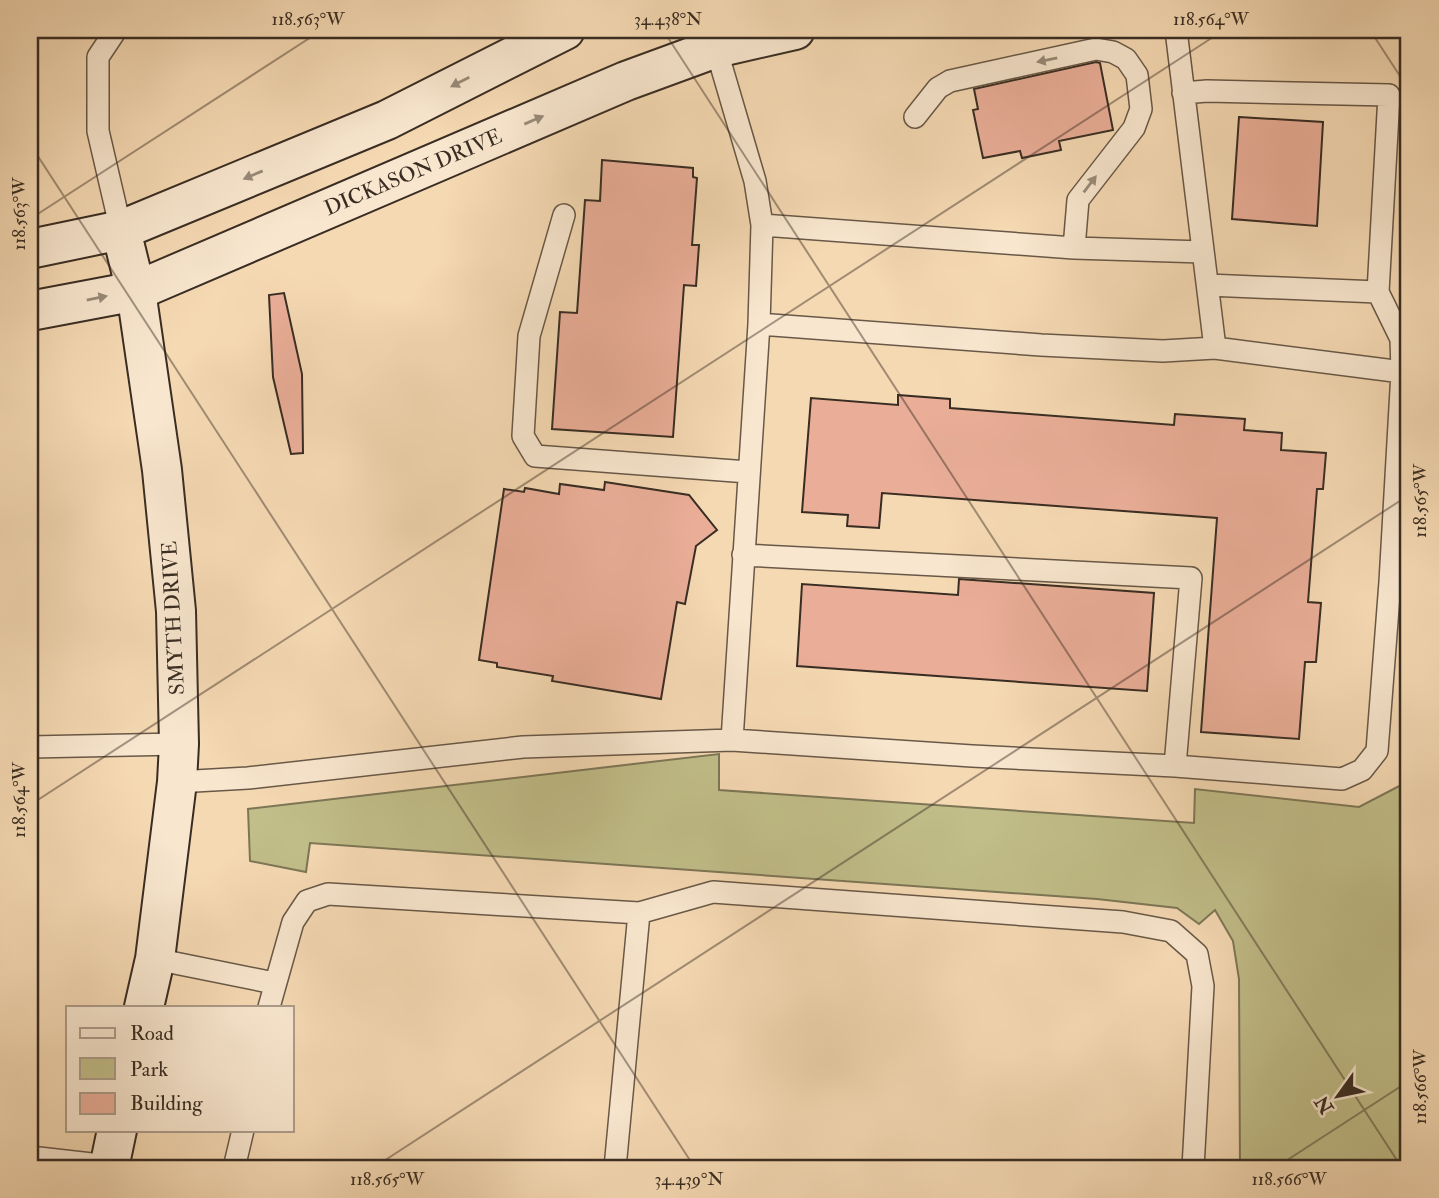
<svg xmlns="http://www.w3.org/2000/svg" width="1439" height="1198" font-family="'IM FELL Double Pica',serif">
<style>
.green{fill:#c1be89;stroke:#7d7656;stroke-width:2}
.building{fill:#eaae98;stroke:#392d23;stroke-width:2}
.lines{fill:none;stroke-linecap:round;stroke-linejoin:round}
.lane-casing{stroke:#685847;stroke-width:24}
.secondary-casing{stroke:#392d23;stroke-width:42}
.lane{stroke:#f8e6ce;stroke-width:21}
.secondary{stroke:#f8e6ce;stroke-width:38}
.oneway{fill:#988a78}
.ticks{fill:none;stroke:#392d23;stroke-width:2;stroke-opacity:0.45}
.labels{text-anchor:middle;stroke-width:7;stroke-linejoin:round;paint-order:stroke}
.street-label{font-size:21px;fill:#392d23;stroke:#f8e6ce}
.neatline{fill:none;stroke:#392d23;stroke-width:2.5}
.ticks-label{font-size:18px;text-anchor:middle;fill:#392d23}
</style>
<rect width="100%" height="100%" fill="#f5d9b3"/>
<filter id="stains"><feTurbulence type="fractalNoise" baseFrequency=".00286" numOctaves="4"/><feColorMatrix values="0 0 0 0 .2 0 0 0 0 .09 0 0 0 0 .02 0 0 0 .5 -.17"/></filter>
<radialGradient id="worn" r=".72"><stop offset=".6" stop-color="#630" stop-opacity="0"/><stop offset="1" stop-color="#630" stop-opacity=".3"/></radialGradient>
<path class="green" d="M719,754v36l475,33 1,-34 164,18 50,-26v387h-169l-1,-189 -6,-38 -18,-31 -16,14 -22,-16 -80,-9 -787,-56 -4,29 -56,-11 -2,-52z"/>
<path class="building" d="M1096,62l4,1 13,67 -54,11 2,9 -39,8 -2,-7 -37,7 -10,-48 5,-1 -4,-20z
M1239,117l84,5 -6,104 -85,-7z
M602,160l91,8v9l4,1 -5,67h7l-3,41 -12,-1 -11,152 -121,-8 8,-117 17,1 8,-113 15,1z
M284,293l18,81 1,79 -12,1 -18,-77 -4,-82z
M898,395l52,4v9l224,17 1,-11 70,5 -1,11 38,3 -1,17 45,3 -3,36h-6l-9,113 13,1 -5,59h-11l-6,77 -98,-7 16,-214 -335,-25 -3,35 -32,-2 1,-11 -46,-3 9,-114 87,7z
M605,482l84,13 28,35 -21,16 -11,58 -8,-2 -16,97 -109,-18 1,-5 -56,-9v-4l-18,-3 25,-171 20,3 1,-4 34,6 1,-10 44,6z
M959,579l195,14 -7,98 -350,-25 5,-82 156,11z"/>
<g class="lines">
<g class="lane-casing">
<path id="lane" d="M116,30l-18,27v74l23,99
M1176,30l39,318
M713,38l42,143 7,44 -3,99 -27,416
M1183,93l24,-2 182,4 -11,197 -170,-7
M915,117l23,-29 12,-7 146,-32 17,3 13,7 11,16 4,34 -7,19 -56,72 -4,48
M564,215l-35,121 -6,100 12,20 213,16
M762,225l312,23 129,4
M759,324l282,21 122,6 52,-3 187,24
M743,555l448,23 -16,188
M30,747l149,-3
M177,782l71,-4 275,-31 209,-7 240,16 203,10 167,13 20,-9 15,-19 13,-169 12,-210 -1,-33 -23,-47
M155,959l119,24
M269,1007l24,-85 14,-21 21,-7 311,19 74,-21 410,30 48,9 26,23 6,32 -10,182
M30,1157l79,9
M234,1168l9,-38
M615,1168l24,-255"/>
</g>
<g class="secondary-casing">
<path id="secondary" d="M121,230l15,61 26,179 14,141 3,133 -2,38 -22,177 -11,48
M30,249l91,-19 266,-110 178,-90
M30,311l106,-20 490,-210 90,-33 79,-18
M109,1168l8,-38"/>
</g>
<use href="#lane" class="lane"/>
<use href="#secondary" class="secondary"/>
</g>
<defs><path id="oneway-solid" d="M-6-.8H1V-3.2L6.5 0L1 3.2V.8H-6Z" transform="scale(1.75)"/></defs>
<g class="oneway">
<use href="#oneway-solid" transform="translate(1047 60) rotate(168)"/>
<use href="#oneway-solid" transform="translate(460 82) rotate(153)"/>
<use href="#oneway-solid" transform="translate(534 120) rotate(-23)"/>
<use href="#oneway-solid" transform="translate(253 175) rotate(157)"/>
<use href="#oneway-solid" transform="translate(1090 184) rotate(-53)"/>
<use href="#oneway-solid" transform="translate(97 298) rotate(-11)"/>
</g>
<path class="ticks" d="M663,30l739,1138M1370,30l39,60M30,144l665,1024M30,219l292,-189M30,805l1194,-775M373,1168l1036,-673M1275,1168l134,-87"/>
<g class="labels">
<g class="street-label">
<text transform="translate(413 172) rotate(-23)" y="7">DICKASON DRIVE</text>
<text transform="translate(173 618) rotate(-93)" y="7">SMYTH DRIVE</text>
</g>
</g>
<rect width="1439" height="1198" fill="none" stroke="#f5d9b3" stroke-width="77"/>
<rect x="66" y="1006" width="228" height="126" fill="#f8e6ce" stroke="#ac9c8a" stroke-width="2"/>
<rect x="80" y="1028" width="35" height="10" fill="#f8e6ce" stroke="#ac9c8a" stroke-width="2"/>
<text x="130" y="1040" font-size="21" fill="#392d23">Road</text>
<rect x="80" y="1058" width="35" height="21" fill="#c1be89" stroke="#ac9c8a" stroke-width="2"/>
<text x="130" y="1076" font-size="21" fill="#392d23">Park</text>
<rect x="80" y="1093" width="35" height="21" fill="#eaae98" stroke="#ac9c8a" stroke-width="2"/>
<text x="130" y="1110" font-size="21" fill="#392d23">Building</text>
<g transform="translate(1338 1096) rotate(237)" stroke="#f8e6ce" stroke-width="5" paint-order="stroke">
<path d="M0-5L12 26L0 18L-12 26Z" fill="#392d23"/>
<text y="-10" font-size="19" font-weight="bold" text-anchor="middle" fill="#392d23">N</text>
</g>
<rect x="38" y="38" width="1362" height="1122" class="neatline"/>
<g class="ticks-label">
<text x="308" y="25">118.563°W</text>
<text x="668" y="25">34.438°N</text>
<text x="1211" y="25">118.564°W</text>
<text transform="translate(19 214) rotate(-90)" y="6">118.563°W</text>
<text transform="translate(1420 501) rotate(-90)" y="6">118.565°W</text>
<text transform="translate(19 800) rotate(-90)" y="6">118.564°W</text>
<text transform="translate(1420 1087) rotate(-90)" y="6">118.566°W</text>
<text x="387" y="1185">118.565°W</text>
<text x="689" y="1185">34.439°N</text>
<text x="1289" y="1185">118.566°W</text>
</g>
<rect width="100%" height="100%" filter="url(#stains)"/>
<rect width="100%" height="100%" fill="url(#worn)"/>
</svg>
